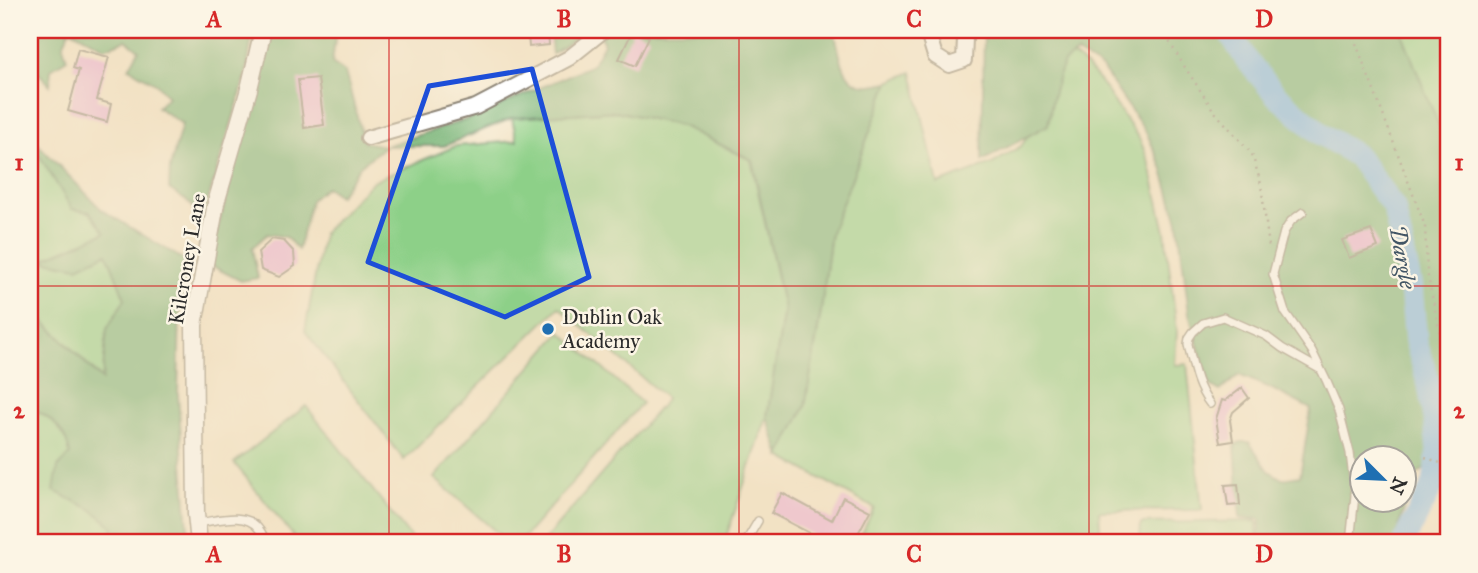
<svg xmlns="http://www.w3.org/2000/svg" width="1478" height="573" font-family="'IM FELL Great Primer',serif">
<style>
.green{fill:#8dd088;stroke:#5c7e5a;stroke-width:2}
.forest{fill:#72b274;stroke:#4e6e50;stroke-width:2;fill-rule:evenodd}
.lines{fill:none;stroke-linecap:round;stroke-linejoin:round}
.river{stroke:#79b6eb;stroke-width:23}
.building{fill:#eaa8d8}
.service-casing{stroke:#8e8678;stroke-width:10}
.minor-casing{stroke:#8e8678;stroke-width:18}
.tertiary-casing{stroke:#8e8678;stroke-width:19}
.path{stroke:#8e8678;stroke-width:2.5;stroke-dasharray:2 5;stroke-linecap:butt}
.service{stroke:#fff;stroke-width:7}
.minor{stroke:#fff;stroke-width:14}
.tertiary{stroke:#fff;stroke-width:16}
.marked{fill:none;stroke:#1d4ed8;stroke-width:5;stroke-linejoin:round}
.grid{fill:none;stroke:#d62828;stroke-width:2;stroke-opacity:0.55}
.poi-dot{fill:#1f6fb2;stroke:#fcf5e5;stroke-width:2.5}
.labels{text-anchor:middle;stroke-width:5;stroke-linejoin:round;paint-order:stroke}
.street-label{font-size:21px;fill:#2b2b2b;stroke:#fcf5e5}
.poi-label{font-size:21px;fill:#2b2b2b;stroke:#fcf5e5;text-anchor:start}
.water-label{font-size:23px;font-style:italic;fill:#425565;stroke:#fcf5e5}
.neatline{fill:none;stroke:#d62828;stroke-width:2.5}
.grid-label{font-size:23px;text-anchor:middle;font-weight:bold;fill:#d62828}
</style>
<rect width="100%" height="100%" fill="#fcf5e5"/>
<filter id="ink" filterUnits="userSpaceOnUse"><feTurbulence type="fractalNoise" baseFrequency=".0143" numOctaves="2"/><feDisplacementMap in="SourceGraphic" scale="14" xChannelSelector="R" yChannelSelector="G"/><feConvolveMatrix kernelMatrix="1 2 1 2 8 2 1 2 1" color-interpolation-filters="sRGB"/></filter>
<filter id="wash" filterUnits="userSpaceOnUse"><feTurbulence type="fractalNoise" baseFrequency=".00686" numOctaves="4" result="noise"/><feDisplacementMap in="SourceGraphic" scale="28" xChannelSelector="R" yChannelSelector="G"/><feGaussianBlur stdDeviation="1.57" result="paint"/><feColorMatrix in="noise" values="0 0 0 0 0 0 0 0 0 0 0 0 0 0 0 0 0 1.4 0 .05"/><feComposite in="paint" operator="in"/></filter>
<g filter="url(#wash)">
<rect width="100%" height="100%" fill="#f2e2c4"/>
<path class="green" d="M1391,30h57v142z
M1049,44l29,15 9,8 14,16 39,57 10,25 15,67 12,99 -2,34 12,-1 15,146 -103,1 2,32h-244l17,-35 -94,-52 25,-49 16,-96 10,-79 58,-150 23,-10 26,112 54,-20 29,-18 15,-21z
M616,111l66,15 69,34 33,149 -17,108 -43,126h-182l123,-142 1,-3 -107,-91 -155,153 -99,-129 18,-98 50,-52 83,-35 61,-5 -5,-23z
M30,149l9,6 33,53 18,4 16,21 -64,27 36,7 29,-14 18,46 -18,30 -4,51 -73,-73z
M30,322l83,206 -3,15h-80z
M561,332l81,71 -123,140h-10l-75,-65z
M306,406l109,137h-116l-65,-80z
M1257,521v22h-117l1,-20z"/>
<path class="forest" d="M30,30h40l-7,15 4,14 -16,10 -1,16 -20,-21z
M71,30h182l-7,46 -46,150 -9,-22 -22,-15 1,-21 12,-44 -25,-17 11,-10 -11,-13 -28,-16 10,-18 -13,-10 -21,8z
M271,30h81l-16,2 -4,31 13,9 19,70 21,4 86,-28 121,-53 12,-21 -6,-14h236c5,19 7,54 32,55 7,1 16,-2 23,-3l-58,150 -10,79 -16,96 -25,49 -13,-39 17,-108 -32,-149 -70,-34 -66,-15 -104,7 -68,28h-59l-25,20 -21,30 -13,-9 -15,13 -13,50 -12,-13 -19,-3 -15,14 6,30 -17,3 -33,-17z
M550,30h37l-35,24z
M984,30h417l15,39 32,79v302l-35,28 -19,65h-135l1,-24 -20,-1 -5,-73 6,-3h8l20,29 13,8 18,-3 11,-67 -43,-22 -29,-12 -19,16 -11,-7 -20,-70 -11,-92 -16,-55 -15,-33 -45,-66 -25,-15 -13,9 -10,29 -6,34 -66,36zM1362,458h42v42h-42z
M30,136l72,74 87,53 -9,42 -2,90 11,148h-79l3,-16 -22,-18 -37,-18 4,-24 12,-12c-3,-23 -19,-38 -40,-47v-101l72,73 5,-51 18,-30 -18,-46 -29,14 -37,-7 64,-28 -15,-20 -18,-3 -33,-54 -9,-6z"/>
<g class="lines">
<path class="river" d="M1228,30l18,29 30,36 45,39 36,22 37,52 17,79 5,54 13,44 6,35 3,31 -4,32 -25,48 -5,12"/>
</g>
<g id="blocks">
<path class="building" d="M633,30l16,7 -14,29 -16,-7z
M548,32l1,13 -20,2 -1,-13z
M78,49l31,8 -12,43 14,4 -4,18 -39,-11 11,-41 -6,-2z
M318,78l6,47 -20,3 -6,-48z
M1371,230l7,17 -29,11 -7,-18z
M272,239l12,2 10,11 1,14 -16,11 -18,-7 -3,-18z
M1242,388l7,10 -16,14 -3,8 3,21 -13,2 -4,-24 6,-19 3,1z
M1238,484l2,21 -12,1 -3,-21z
M782,493l50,27 11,-23 27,14 -17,32h-34l2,-4 -50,-26z"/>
</g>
</g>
<g filter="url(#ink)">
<use href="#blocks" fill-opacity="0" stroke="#8e8678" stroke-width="2"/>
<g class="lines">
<g class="service-casing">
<path id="service" d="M1303,212l-12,9 -7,11 -11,42 12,38 27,39 15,31 12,28 11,43 5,42 -5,48
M1210,404c-14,-18 -17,-39 -22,-60l1,-6 4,-6 10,-9 20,-6 43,19 16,12 39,22
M197,523c19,-2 48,-12 61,5 4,4 6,10 9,15
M745,543l13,-22"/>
</g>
<g class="minor-casing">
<path id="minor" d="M927,30l8,26 14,9 15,-5 1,-21 -3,-9
M368,138l108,-31 93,-49 35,-28"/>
</g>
<g class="tertiary-casing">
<path id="tertiary" d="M199,543l-3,-29 -2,-189 22,-122 33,-114 14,-59"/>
</g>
<path class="path" d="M1162,30l24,39 28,42 38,43 9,30 8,63
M1351,30l74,196 2,46 13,62 8,13
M1425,457l23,9"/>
<use href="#service" class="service"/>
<use href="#minor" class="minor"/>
<use href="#tertiary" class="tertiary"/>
</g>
</g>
<path d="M0 0H1478V573H0ZM532,69l57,208 -84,40 -137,-55 61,-176z" fill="#f2e2c4" fill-opacity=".55" fill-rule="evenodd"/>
<path class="marked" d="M532,69l57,208 -84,40 -137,-55 61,-176z"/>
<path class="grid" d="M389,30v513M739,30v513M1089,30v513M30,286h1418"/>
<circle class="poi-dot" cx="548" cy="329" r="7"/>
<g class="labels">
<g class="street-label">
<text transform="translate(187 259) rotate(-80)" y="7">Kilcroney Lane</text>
</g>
<g class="poi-label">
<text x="562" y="324">Dublin Oak<tspan x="562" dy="24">Academy</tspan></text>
</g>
<g class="water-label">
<text transform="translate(1403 257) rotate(80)" y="8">Dargle</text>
</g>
</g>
<rect width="1478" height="573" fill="none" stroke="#fcf5e5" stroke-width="77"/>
<g transform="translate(1383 479) rotate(114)"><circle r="33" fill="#fcf5e5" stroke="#a8a49b" stroke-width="2"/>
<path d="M0-5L12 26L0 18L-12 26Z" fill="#1f6fb2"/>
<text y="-10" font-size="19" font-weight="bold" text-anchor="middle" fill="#2b2b2b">N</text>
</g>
<rect x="38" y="38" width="1402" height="496" class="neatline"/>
<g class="grid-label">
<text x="214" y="27">A</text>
<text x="564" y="27">B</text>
<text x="914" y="27">C</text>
<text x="1264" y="27">D</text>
<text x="19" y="170">1</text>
<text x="1459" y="170">1</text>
<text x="19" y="418">2</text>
<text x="1459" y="418">2</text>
<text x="214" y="562">A</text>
<text x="564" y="562">B</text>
<text x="914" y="562">C</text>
<text x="1264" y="562">D</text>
</g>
</svg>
